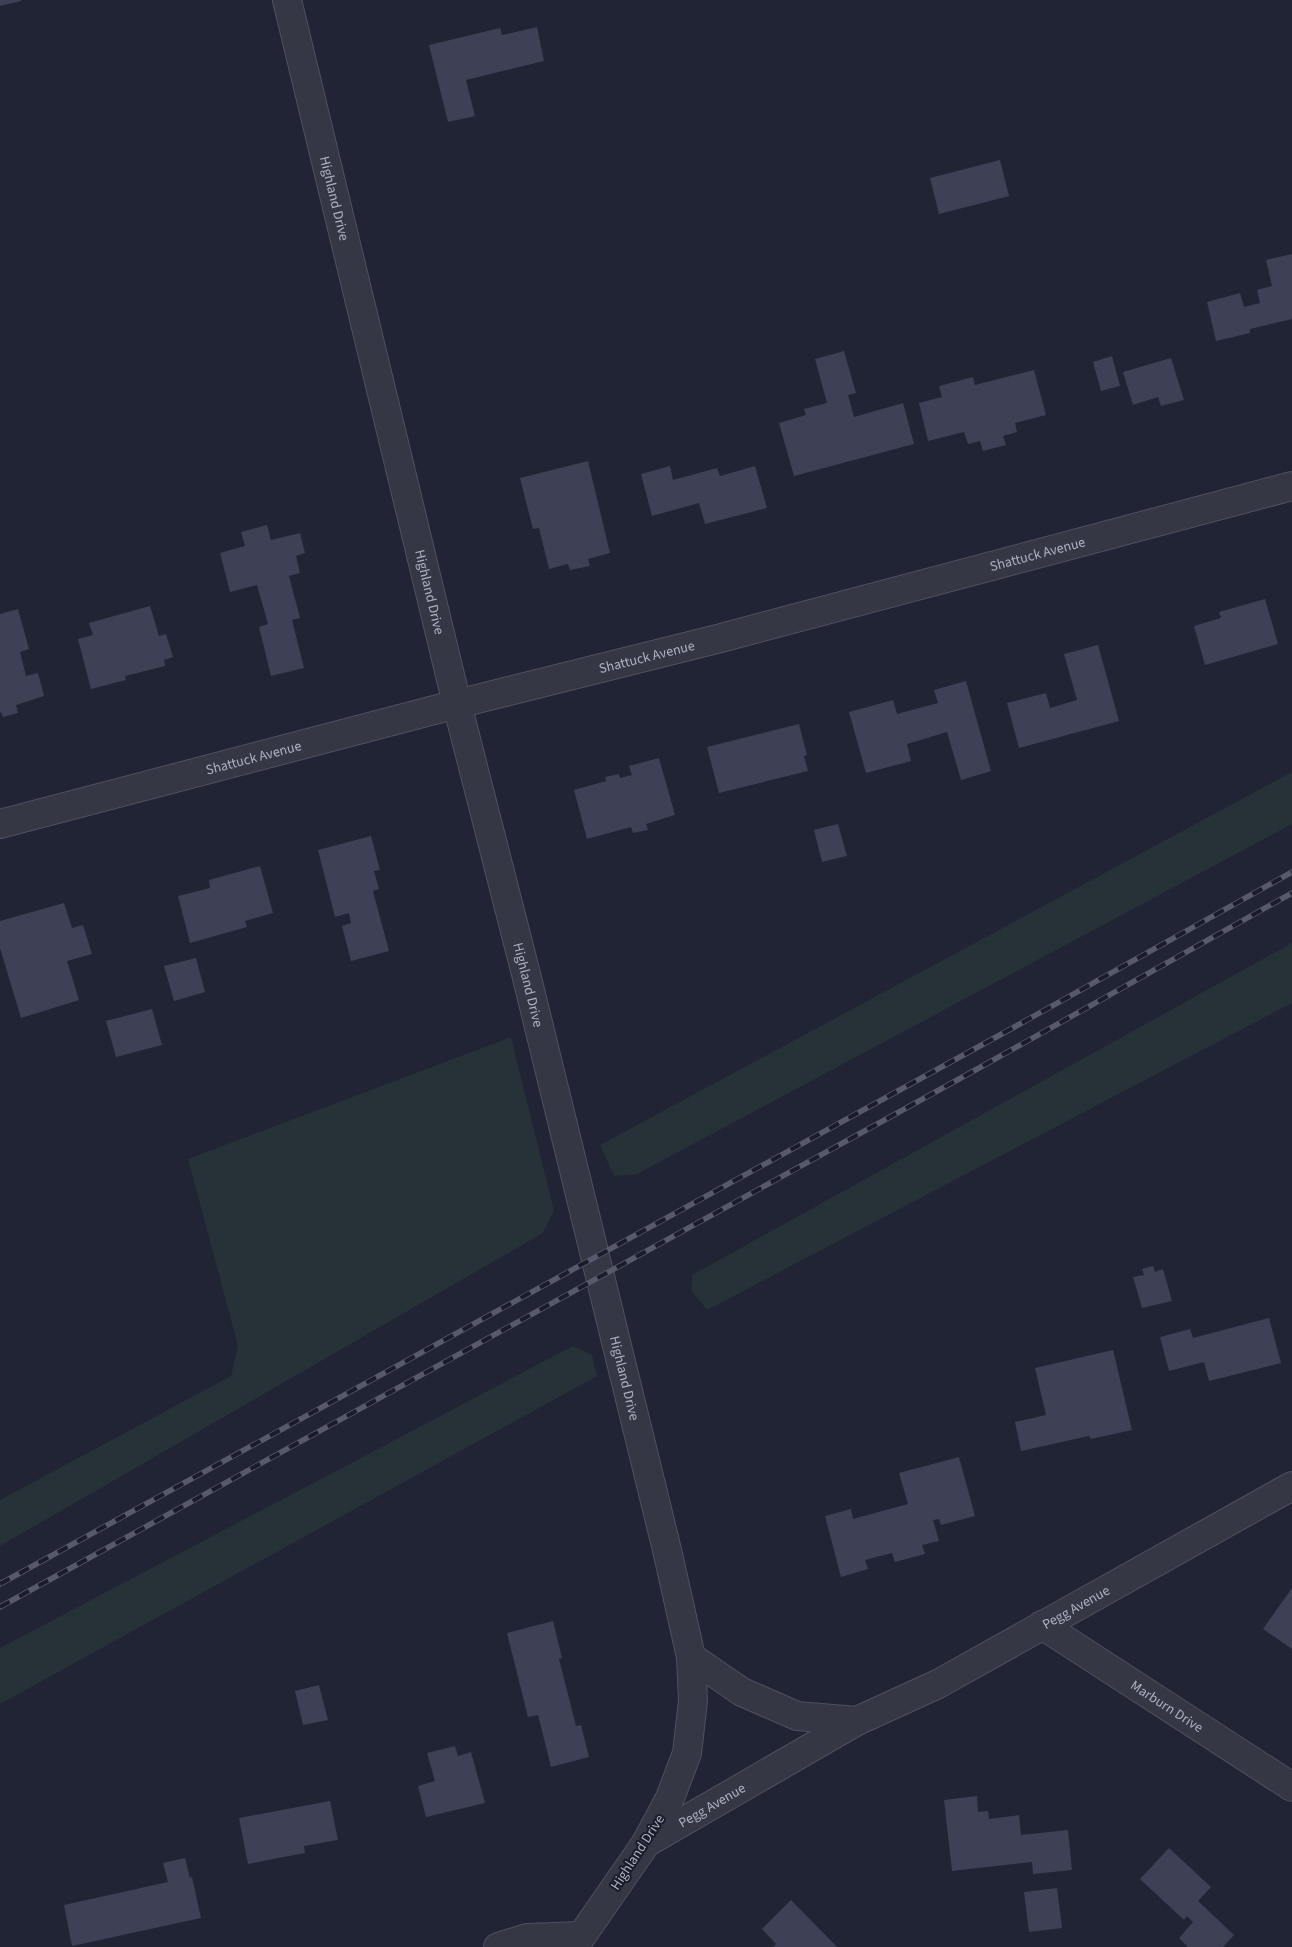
<svg xmlns="http://www.w3.org/2000/svg" width="1292" height="1947" font-family="'Source Sans 3',sans-serif">
<style>
.green{fill:#263238}
.building{fill:#3e4155}
.lines{fill:none;stroke-linecap:round;stroke-linejoin:round}
.minor-casing{stroke:#4f5160;stroke-width:30}
.tertiary-casing{stroke:#4f5160;stroke-width:30}
.minor{stroke:#353745;stroke-width:28}
.tertiary{stroke:#353745;stroke-width:28}
.rail-casing{stroke:#575a6c;stroke-width:5.5}
.rail{stroke:#1a1c2a;stroke-width:4;stroke-dasharray:11;stroke-linecap:butt}
.labels{text-anchor:middle;stroke-width:4;stroke-linejoin:round;paint-order:stroke}
.street-label{font-size:14px;fill:#afb1c2;stroke:#1a1c2a}
</style>
<rect width="100%" height="100%" fill="#212434"/>
<path class="green" d="M1292,772v52l-655,350 -23,2 -14,-31z
M1292,943v60l-585,307 -15,-19v-16z
M511,1037l43,174 -11,22 -543,313v-46l231,-124 7,-30 -50,-187z
M573,1346l19,9 5,21 -597,328v-56z"/>
<path class="building" d="M0,0h21v1l-21,5z
M537,27l7,34 -78,19 9,36 -27,6 -19,-77 71,-17 2,7z
M1000,160l9,36 -70,18 -9,-36z
M1292,254v65l-42,10v4l-34,8 -9,-39 33,-9 4,14 16,-4 -3,-13 15,-4 -6,-26z
M844,351l12,42 -8,2 6,22 49,-14 11,41 -120,32 -15,-53 27,-8 -2,-6 23,-6 -12,-44z
M1112,356l8,30 -19,5 -8,-29z
M1171,358l13,42 -23,6 -3,-9 -25,8 -10,-33z
M1034,370l12,45 -31,8 2,9 -14,4 3,9 -23,6 -3,-10 -12,3 -4,-12 -36,9 -9,-38 23,-6 -3,-11 34,-9 2,8z
M588,461l22,92 -22,6 2,7 -20,4 -2,-6 -19,5 -10,-41 -6,1 -13,-51z
M670,466l3,14 44,-12 3,8 35,-10 12,42 -62,16 -6,-21 -47,13 -11,-42z
M267,525l4,15 29,-7 5,20 -9,3 4,17 -11,3 11,42 -8,2 12,48 -33,8 -12,-49 9,-3 -11,-39 -27,7 -10,-39 25,-7 -4,-14z
M1265,599l13,45 -73,21 -11,-39 27,-8 -2,-6z
M150,606l9,30 7,-2 7,23 -9,3 1,6 -40,10 1,4 -35,9 -13,-50 15,-4 -4,-12z
M18,609l11,40 -9,3 6,24 12,-3 6,23 -28,9 2,8 -15,4 -3,-6v-97z
M1098,645l21,76 -100,27 -12,-45 39,-10 4,15 27,-8 -13,-46z
M966,681l25,90 -30,9 -14,-48 -40,12 4,17 -45,12 -17,-61 44,-12 4,14 41,-11 -4,-13z
M799,724l8,31 -3,1 4,15 -89,22 -12,-46z
M659,758l16,57 -29,9 2,6 -15,3 -2,-6 -44,12 -13,-49 32,-9 -1,-4 14,-3 1,4 12,-3 -3,-9z
M838,824l9,32 -25,6 -8,-32z
M371,836l9,34 -6,1 5,18 -6,2 1,4 15,56 -38,10 -9,-35 9,-3 -2,-10 -14,4 -17,-67z
M260,866l13,47 -28,8 2,6 -57,16 -12,-47 32,-8 -1,-8z
M64,903l8,25 11,-3 9,29 -25,7 12,39 -58,18 -21,-70v-27z
M196,958l9,34 -31,9 -10,-35z
M152,1009l10,36 -46,12 -10,-36z
M1153,1266l2,6 8,-3 9,32 -30,7 -9,-31 11,-2 -2,-6z
M1269,1318l12,45 -72,18 -5,-19 -35,9 -9,-34 30,-8 3,9z
M1113,1350l19,80 -41,9 -2,-3 -68,15 -6,-29 31,-7 -11,-47z
M959,1457l16,59 -34,9 -2,-6 -6,1 6,21 -17,4 3,9 -30,8 -3,-9 -27,7 3,9 -27,8 -16,-61 26,-7 2,10 55,-15 -9,-31z
M1292,1588v61l-29,-20z
M553,1621l9,37 -3,1 17,67 5,-1 8,32 -38,10 -13,-52 -10,2 -21,-84z
M319,1685l9,35 -25,5 -8,-34z
M455,1746l3,10 13,-4 14,51 -59,14 -8,-31 17,-5 -8,-28z
M977,1796l1,16 10,-1 1,8 30,-4 2,20 47,-5 4,40 -39,4 -1,-12 -80,9 -8,-71z
M330,1801l8,39 -34,6 1,7 -57,11 -9,-46z
M1169,1848l42,39 -13,14 36,34 -11,12h-35l-9,-9 14,-16 -6,-6 -3,4 -44,-41z
M185,1858l5,20 2,-1 9,41 -129,28 -8,-41 104,-23 -5,-19z
M1057,1888l5,40 -33,4 -5,-40z
M791,1900l46,47h-64l3,-3 -14,-15z"/>
<g class="lines">
<g class="minor-casing">
<g id="minor">
<path id="s1" d="M0,824l457,-120 264,-66 571,-152"/>
<path id="s2" d="M1042,1625l250,162"/>
<path id="s3" d="M691,1657l51,35 55,24 60,5 81,-37 354,-198"/>
<path id="s4" d="M646,1843l211,-122"/>
<path d="M498,1947l29,-9 53,-2"/>
</g>
</g>
<g class="tertiary-casing">
<g id="tertiary">
<path id="s5" d="M287,0l170,704 70,274 140,572 24,107 2,44 -6,52 -17,45 -24,45 -72,104"/>
</g>
</g>
<use href="#minor" class="minor"/>
<use href="#tertiary" class="tertiary"/>
<g class="rail-casing">
<path id="rail" d="M0,1584l1018,-559 274,-153
M0,1607l979,-539 313,-175"/>
</g>
<use href="#rail" class="rail"/>
</g>
<g class="labels">
<g class="street-label">
<text dy="5" stroke="none"><textPath href="#s5" startOffset="204">Highland Drive</textPath></text>
<text dy="5" stroke="none"><textPath href="#s1" startOffset="1072">Shattuck Avenue</textPath></text>
<text dy="5" stroke="none"><textPath href="#s5" startOffset="609">Highland Drive</textPath></text>
<text dy="5" stroke="none"><textPath href="#s1" startOffset="668">Shattuck Avenue</textPath></text>
<text dy="5" stroke="none"><textPath href="#s1" startOffset="262">Shattuck Avenue</textPath></text>
<text dy="5" stroke="none"><textPath href="#s5" startOffset="1014">Highland Drive</textPath></text>
<text dy="5" stroke="none"><textPath href="#s5" startOffset="1419">Highland Drive</textPath></text>
<text dy="5" stroke="none"><textPath href="#s3" startOffset="429">Pegg Avenue</textPath></text>
<text dy="5" stroke="none"><textPath href="#s2" startOffset="149">Marburn Drive</textPath></text>
<text dy="5" stroke="none"><textPath href="#s4" startOffset="76">Pegg Avenue</textPath></text>
<text transform="translate(637 1852) rotate(-57)" y="5">Highland Drive</text>
</g>
</g>
</svg>
